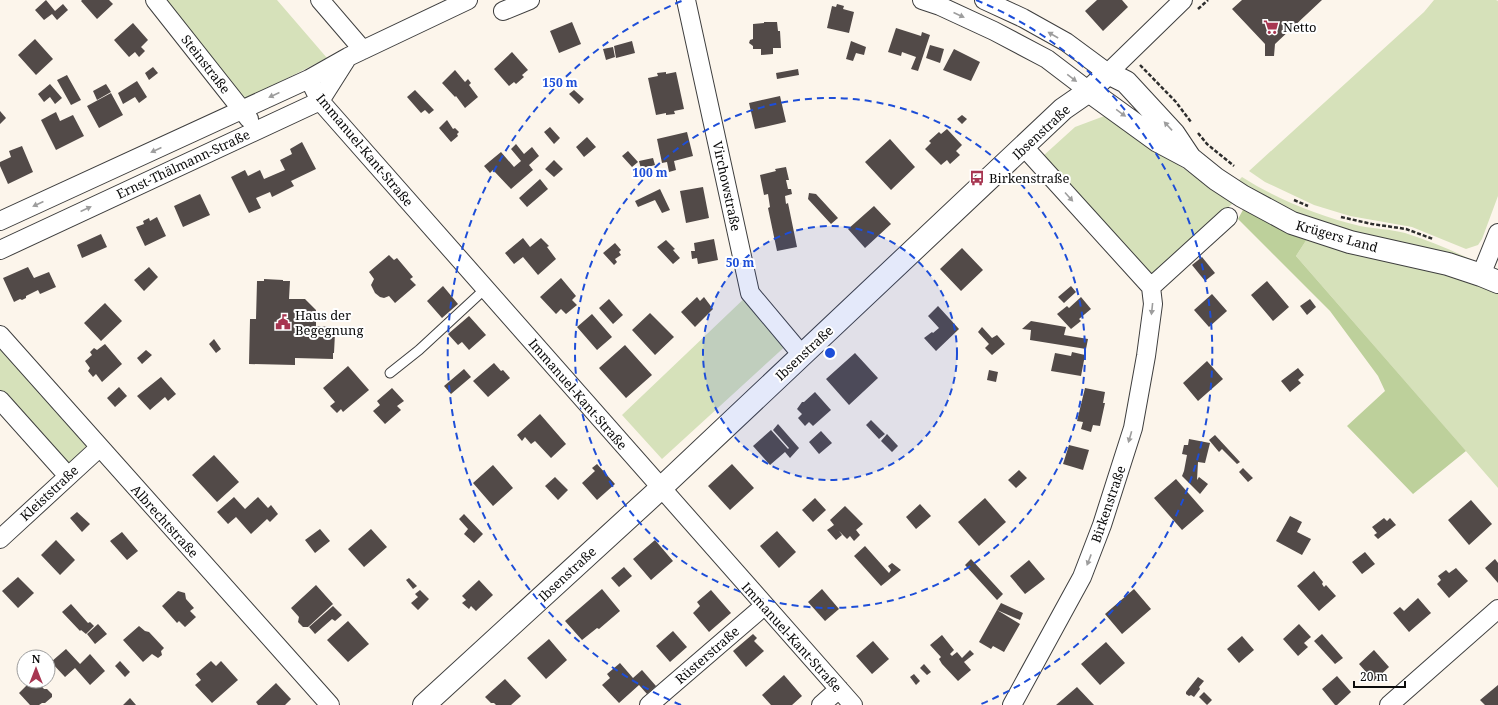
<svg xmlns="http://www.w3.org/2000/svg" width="1498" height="705" font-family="'Noto Serif',serif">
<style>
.green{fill:#d6e1ba}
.forest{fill:#bdd09b}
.building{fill:#524a48}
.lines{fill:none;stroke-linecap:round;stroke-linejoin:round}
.service-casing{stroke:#3e3e3e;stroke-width:11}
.minor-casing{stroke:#3e3e3e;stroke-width:20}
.tertiary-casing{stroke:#3e3e3e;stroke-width:24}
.path{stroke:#2d2d2d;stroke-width:2.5;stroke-dasharray:4 2;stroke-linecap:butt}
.service{stroke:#fff;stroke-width:9}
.minor{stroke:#fff;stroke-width:18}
.tertiary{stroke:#fff;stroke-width:22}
.oneway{fill:#9d9d9d}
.ring{fill:none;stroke:#1d4ed8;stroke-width:2;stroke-dasharray:7 5}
.labels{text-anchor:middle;stroke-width:4;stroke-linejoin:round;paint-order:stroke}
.poi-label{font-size:13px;fill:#0b0b0b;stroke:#fff;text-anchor:start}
.street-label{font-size:13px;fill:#0b0b0b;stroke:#fff}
.centre{fill:#1d4ed8;stroke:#fff;stroke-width:2}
.ring-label{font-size:12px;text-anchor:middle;font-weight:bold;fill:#1d4ed8;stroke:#fff;stroke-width:4;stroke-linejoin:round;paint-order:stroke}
</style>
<rect width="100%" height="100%" fill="#fcf5eb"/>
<path class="green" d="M163,0h114l50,58 -83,42z
M1434,0h62l2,1v195l-16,43 -4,6 -12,4 -54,-22 -62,-11 -36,-11 -49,-23 -16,-11 175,-159z
M1107,115l126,88 -76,72 -6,1 -108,-120 32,-29z
M1242,177c36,23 76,39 118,49 15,3 30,3 45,7 22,7 44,16 65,26l-8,1 -98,-23 -68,-22 -60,-32z
M1307,239l136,33 55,20v196l-202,-232z
M750,293l40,49 -128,117 -40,-44z
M0,340l97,107 -28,26 -69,-77z"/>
<path class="forest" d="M1244,208l63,31 -11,17 170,195 -53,43 -66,-68 38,-35 -7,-15 -48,-65 -92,-92z"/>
<path class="building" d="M46,0l9,11 8,-7 5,6 -11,10 -5,-6 -8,6 -9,-10z
M82,0h27l4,4 -16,15 -16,-18z
M1097,0h25l6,7 -25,24 -18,-20z
M1242,0h80l-47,44 -1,12h-9v-12l-33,-35z
M837,4l7,2 -1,3 11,3 -5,21 -22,-5 5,-22 4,1z
M572,22l9,22 -22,9 -9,-22z
M764,22h13l1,9h2l1,17h-8v6l-12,1v-6h-8v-3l-4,-3 1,-3 3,-1v-15l11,-1z
M133,23l15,17 -7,7 4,4 -6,6 -4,-5 -6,5 -15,-17z
M896,28l25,8 1,-4 8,3 -12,36 -7,-2 5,-12 -14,-5 -1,4 -13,-4z
M35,39l18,20 -17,16 -18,-20z
M632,41l3,12 -19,5 -2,-12z
M851,41l15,6 -2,8 -8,-2 -3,8 -7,-2z
M930,45l14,4 -4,14 -14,-5z
M613,47l2,10 -9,3 -3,-11z
M954,49l26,13 -9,19 -28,-11z
M512,52l16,18 -6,5 2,2 -8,7 -2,-2 -5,4 -15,-17z
M153,67l5,6 -9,7 -4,-7z
M798,69l1,6 -22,4 -1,-6z
M455,70l10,12 3,-3 3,4 -2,2 9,12 -13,11 -9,-12 -1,1 -13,-14z
M666,72v2l10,-2 8,37 -10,2 1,3 -9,1v-2l-10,2 -8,-37 10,-2 -1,-3z
M67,75l14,25 -10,5 -14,-25z
M137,81l10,16 -8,6 -4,-6 -12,7 -5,-11z
M50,84l12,14 -7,6 -5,-7 -6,5 -6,-8z
M106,84l5,8 -14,8 -4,-9z
M415,90l19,20 -5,4 -4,-4 -4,3 -14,-16z
M574,90l10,9 -5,5 -10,-10z
M111,93l12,22 -24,13 -12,-22z
M780,96l6,26 -31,7 -6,-26z
M0,111l6,7 -6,6z
M56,112l4,9 13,-6 11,21 -28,14 -15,-30z
M962,115l5,4 -5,5 -5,-5z
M447,120l6,9 2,-1 4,4 -2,2 1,2 -7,6 -12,-14z
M550,127l10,11 -6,6 -10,-12z
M947,129l15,16 -6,6 4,4 -10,9 -3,-4 -6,5 -16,-16 6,-6 -2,-2 10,-9 2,2z
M687,132l6,24 -19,5 2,9 -7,2 -2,-10 -5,1 -5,-24z
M587,137l9,10 -12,10 -8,-10z
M890,139l25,28 -24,23 -26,-28z
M302,142l14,27 -25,12 3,5 -22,11 -2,-5 -14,6 5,10 -12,5 -18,-36 14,-7 3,6 12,-6 4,9 21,-9 -5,-10 12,-6 -2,-5z
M516,144l8,10 8,-7 7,9 -10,9 4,5 -22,19 -18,-19 -3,3 -6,-7 17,-14 13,15 7,-6 -10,-12z
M22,146l11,26 -25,12 -8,-18v-4l11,-5 -2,-6z
M628,151l10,11 -6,5 -10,-11z
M653,158l2,7 -14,4 -2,-8z
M554,160l9,9 -9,8 -9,-8z
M786,167l3,13h-3l2,9h3l1,5 -7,2 1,8 2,-1 9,44 -20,4 -9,-43 2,-1 -2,-13 -4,1 -4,-20 16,-4 -1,-2z
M540,179l8,10 -21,18 -8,-9z
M703,187l6,31 -23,5 -6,-32z
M660,189l10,21 -8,3 -7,-13 -17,7 -3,-6z
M809,193l7,1 22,24 -7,6 -23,-25z
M200,194l10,21 -27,12 -9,-21z
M874,206l17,18 -26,24 -17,-19z
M157,217l9,19 -21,10 -9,-19 8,-3 -1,-3 6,-3 1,3z
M101,234l6,13 -25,11 -5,-13z
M523,238l7,9 11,-9 8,8 -2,1 9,12 -18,16 -15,-18 -9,7 -9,-11z
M714,239l4,21 -20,4 -1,-6 -5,1 -1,-8h4l-1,-8z
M666,240l9,9 -2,1 7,8 -7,6 -16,-17z
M615,243l6,7 -2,2 2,3 -6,4 2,3 -3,3 -11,-12z
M962,248l21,22 -22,21 -21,-22z
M389,255l5,5 3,-2 16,19 -3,2 6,6 -21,18 -6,-7 -5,2 -4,-1 -5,-4 -4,-8 3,-6 -5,-7z
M1202,257l13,16 -10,8 -13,-16z
M28,267l6,11 15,-6 7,15 -16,7 -2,-4 -12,6v2l-4,2 -2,-1 -6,3 -11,-24z
M149,267l9,10 -14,14 -10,-11z
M561,278l15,18 -4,4 5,5 -11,9 -5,-5 -5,5 -16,-17z
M264,279l19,1v1h7l-1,18h16l11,11v16l17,1v6h2l-1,20h-1v6l-38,-1v7l-46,-1 1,-45h6l1,-38h7z
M1267,281l22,26 -16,14 -22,-26z
M443,286l15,18 -16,14 -15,-17z
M1071,286l5,6 -12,11 -6,-6z
M1212,294l15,17 -18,16 -15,-17z
M697,297l3,4 4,-4 9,12 -18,18 -14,-15z
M1081,297l10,12 -12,10 2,2 -10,8 -14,-15 10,-8 2,2z
M609,299l14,16 -10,9 -14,-16z
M1310,299l6,8 -9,8 -7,-9z
M105,303l17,18 -21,20 -17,-18z
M938,306l21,23 -23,22 -12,-13 8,-6 1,1 6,-5 -11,-12z
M650,313l24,24 -19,18 -23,-25z
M592,314l20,23 -15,13 -20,-23z
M469,316l17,19 -17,15 -7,-8 -4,3 -10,-11z
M1031,321l35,6 -2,8 24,4 -2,10 -56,-9 1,-10 -9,-1z
M982,327l10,11 5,-3 8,9 -13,11 -7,-7 4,-4 -11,-12z
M214,339l7,10 -5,4 -7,-9z
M105,344l17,20 -20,18 -6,-8 -3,3 -5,-6 2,-3 -5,-7 7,-6 -2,-3 4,-4 3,2z
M625,345l27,30 -26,23 -27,-30z
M146,350l6,5 -10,9 -5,-6z
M1072,352l13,3 -4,21 -30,-5 4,-18 16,3z
M855,353l23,25 -29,27 -23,-26z
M1207,361l16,18 -25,22 -15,-18z
M494,363l7,8 2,-1 7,8 -22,19 -15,-16z
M348,366l21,24 -26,22 -2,-3 -4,4 -7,-7 5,-4 -12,-14z
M1298,368l6,7 -6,5 3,3 -11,9 -9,-11z
M464,369l7,8 -20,17 -7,-8z
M989,370l9,2 -2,10 -9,-2z
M161,377l15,17 -8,7 -3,-4 -15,13 -13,-14z
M119,387l8,9 -12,11 -8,-9z
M392,388l12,13 -7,5 4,4 -16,14 -12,-13 7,-6 -3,-4z
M1085,388l20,4 -2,11h2l-5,23 -7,-1 -2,7 -10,-3 2,-7 -6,-1z
M815,392l16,18 -18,16 -4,-4 -4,4 -7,-8 4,-4 -5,-5 5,-7h2z
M540,414l26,30 -15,14 -16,-17 -4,3 -6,-7 -3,4 -5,-6z
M871,420l14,14 -6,5 -13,-14z
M778,424l21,24 -9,10 -5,-6 -15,13 -17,-19 18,-16 17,19 1,-1 -16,-18z
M821,431l11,12 -13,11 -10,-12z
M887,434l11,12 -6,6 -11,-11z
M1215,435l25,27 -3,2 -15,-15 -3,3 -10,-12z
M1189,439l21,4 -5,20 -7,-1 -1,18 2,-3 9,7 -8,10 -18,-18 2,-5 3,-16 -5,-1 2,-9h4z
M1069,445l20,5 -6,20 -20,-6z
M214,455l25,27 -22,20 -25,-27z
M597,464l18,20 -18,16 -15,-17 13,-12 -3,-3z
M732,464l22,24 -24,22 -22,-24z
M493,465l20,23 -20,18 -20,-23z
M1243,468l10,10 -5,4 -9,-10z
M1019,470l8,8 -11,10 -8,-8z
M555,477l13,13 -10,10 -13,-14z
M1176,479l28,32 -22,19 -28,-32z
M234,497l11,12 13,-12 10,11 3,-3 7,9 -8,8 -3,-3 -16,15 -15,-17 -8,7 -11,-12z
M815,498l11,12 -13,12 -11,-12z
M985,498l21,24 -27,24 -21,-24z
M1471,500l21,24 -23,21 -21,-25z
M920,504l11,12 -15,13 -10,-12z
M845,506l18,18 -7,6 4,5 -6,6 -4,-5 -3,3 -8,-8 3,4 -6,5 -9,-10 7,-5 -4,-5z
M77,512l13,12 -8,8 -12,-14z
M464,514l19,20 -9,9 -10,-9 4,-5 -9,-10z
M1290,516l12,6 -5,10 14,7 -9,16 -26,-14z
M1384,518l3,3 3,-3 6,7 -18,14 -4,-4 3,-2 -5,-6z
M320,529l10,12 -15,12 -10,-13z
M371,529l16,18 -23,20 -16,-18z
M777,531l19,21 -17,16 -19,-22z
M122,532l16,19 -11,9 -17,-19z
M56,540l19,20 -15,15 -19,-20z
M655,540l18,21 -22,19 -18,-21z
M865,546l24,27 2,-3 -3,-4 4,-3 9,7 -20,16 -27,-30z
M1365,552l10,12 -13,10 -10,-12z
M971,559l32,35 -6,6 -32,-35z
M1495,559l3,4v20l-13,-15z
M1029,560l16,19 -20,15 -15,-18z
M624,567l8,9 -13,11 -8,-9z
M1456,568l12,13 -19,17 -12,-14 4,-4 -3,-4 8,-6 3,3z
M1314,571l9,11 -1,2 2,3 2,-2 10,11 -17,15 -22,-25z
M18,577l16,16 -16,15 -16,-17z
M409,578l8,8 -4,3 -7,-9z
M479,580l14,15 -17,16 -5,-5 -2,3 -7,-6 4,-3 -4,-4z
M316,585l17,19 -25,23h-5l-5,-5 1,-5 -8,-9z
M602,589l18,22 -21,18 -2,-1 -15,12 -17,-19z
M822,589l17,20 -14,12 -17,-19z
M1134,589l17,20 -29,25 -17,-20z
M420,590l9,9 -11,11 -7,-7 7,-6 -3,-3z
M711,590l20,23 -22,19 -16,-19 7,-7 -3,-4z
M178,591l7,2 1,6 8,9 -4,3 6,6 -11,10 -6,-6 -2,2 -15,-17z
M1418,598l13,15 -22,19 -16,-19 7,-6 4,4z
M1001,603l22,10 -3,7 -23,-10z
M71,604l17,19 2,-1 4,4 -8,8 -5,-4 -1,1 -18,-19z
M333,606l9,9 -7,6 -3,-2 -17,15 -6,-7z
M997,610l23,14 -16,28 -11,-6 -2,3 -12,-7z
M348,621l21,23 -21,18 -21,-22z
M98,624l9,10 -12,10 -8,-10z
M1299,624l12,13 -7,6 4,4 -10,9 -15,-17z
M139,626l6,5 4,1 15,16 -3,3 1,4 -4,3 -6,-4 -9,8 -20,-22z
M673,631l14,16 -17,15 -14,-16z
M753,634l4,4 -3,3 10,10 -18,16 -13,-16z
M1322,634l21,24 -8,6 -21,-23z
M942,635l12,15 -4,4 2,2 5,-4 5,6 8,-8 4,4 -10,8 7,8 -13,11 -16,-17 -3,-5 2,-2 -11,-12z
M1242,636l12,14 -15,13 -12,-14z
M549,639l18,21 -21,19 -19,-21z
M873,641l16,18 -17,15 -16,-18z
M1106,642l19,21 -25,22 -19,-21z
M66,649l14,15 10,-10 15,17 -15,14 -15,-17 -10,9 -14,-15z
M1374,650l15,17 -15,14 -15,-17z
M120,661l10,11 -5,5 -10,-11z
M211,661l5,5 5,-5 17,19 -26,23 -17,-18 6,-5 -5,-6z
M620,663l13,15 9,-8 14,16 -9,8 -8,-9 -20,18 -17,-18 8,-7 -3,-4z
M924,664l7,8 -4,3 -7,-7z
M914,674l6,7 -4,4 -6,-8z
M784,675l18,21 -10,9h-21l-9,-10z
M1337,676l14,16 -14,13h-2l-13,-16z
M1198,677l6,4 -5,6 1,2 -6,8 -3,-2 -2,1 -3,-2v-2z
M505,679l16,17 -10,9h-15l-2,-2h-3l-6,-6z
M31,681h6l7,8h3l5,5v3l-7,6h-3l-3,2h-9l-11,-12z
M276,683l15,16 -6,6h-27l-2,-3z
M1498,685v20h-13l-5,-5z
M1077,687l17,18h-38z
M1204,692l8,8 -5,5 -8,-8z
M130,698l6,7h-13z"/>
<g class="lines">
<g class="service-casing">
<path id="service" d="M390,373l29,-23 66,-61"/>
</g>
<g class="minor-casing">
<path id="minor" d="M155,0l94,119
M320,0l43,50
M686,0l64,293 52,62
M922,0l18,6 54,25 53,28 42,32
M984,0l39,18 43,24 42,31 75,-73
M503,11l27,-11
M309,79l11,22 533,604
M0,221l309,-142 39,-22 120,-57
M0,250l320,-149 26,-41
M1481,275l17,-42
M1151,287l77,-70
M0,335l330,370
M0,400l68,76
M0,539l99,-91
M649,705l115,-99
M821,705l18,-16
M1012,705l70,-128 20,-52 31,-97 13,-72 7,-52 -2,-17 -127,-140
M1389,705l109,-96"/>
</g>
<g class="tertiary-casing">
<path id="tertiary" d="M1089,91l69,50 32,17 26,21 26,17 50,27 58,19 98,22 33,11 17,7
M424,705l237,-217 402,-379 26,-18 19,-18 18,9 48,52 16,24"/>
</g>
<path class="path" d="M1198,9l10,-9
M1140,65l36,37 15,20
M1198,133l9,11 27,22
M1294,200l14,6
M1341,217l31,7 34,5 27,10"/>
<use href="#service" class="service"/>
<use href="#minor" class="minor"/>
<use href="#tertiary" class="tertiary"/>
</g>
<defs><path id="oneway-solid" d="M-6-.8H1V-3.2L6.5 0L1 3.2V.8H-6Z"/></defs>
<g class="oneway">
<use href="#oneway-solid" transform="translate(959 15) rotate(24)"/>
<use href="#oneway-solid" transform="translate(1053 35) rotate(-150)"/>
<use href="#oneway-solid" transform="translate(1072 78) rotate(37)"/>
<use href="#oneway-solid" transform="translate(274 95) rotate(155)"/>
<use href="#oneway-solid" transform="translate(1121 113) rotate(36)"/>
<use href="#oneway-solid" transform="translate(1168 126) rotate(-133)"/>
<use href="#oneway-solid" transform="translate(156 150) rotate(155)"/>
<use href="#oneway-solid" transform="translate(1069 197) rotate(48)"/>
<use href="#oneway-solid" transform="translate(38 204) rotate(155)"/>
<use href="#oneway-solid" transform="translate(86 209) rotate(-25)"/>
<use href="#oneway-solid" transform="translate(1152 309) rotate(96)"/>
<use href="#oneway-solid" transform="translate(1130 437) rotate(106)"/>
<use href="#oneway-solid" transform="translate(1089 560) rotate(111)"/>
</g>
<circle cx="830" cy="353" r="127" fill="#1d4ed8" fill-opacity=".12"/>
<g class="ring">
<circle cx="830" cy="353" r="127"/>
<circle cx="830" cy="353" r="255"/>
<path d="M681 705A382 382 0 0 1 684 0M976 0A382 382 0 0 1 979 705"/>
</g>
<defs>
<g id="supermarket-bare" transform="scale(1.2)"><path d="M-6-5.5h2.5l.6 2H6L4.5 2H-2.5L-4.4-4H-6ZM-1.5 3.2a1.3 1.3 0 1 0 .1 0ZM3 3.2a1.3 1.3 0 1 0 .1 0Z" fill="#a73651" stroke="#fff" stroke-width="2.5" paint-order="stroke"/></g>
<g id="bus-bare" transform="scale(1.2)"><path d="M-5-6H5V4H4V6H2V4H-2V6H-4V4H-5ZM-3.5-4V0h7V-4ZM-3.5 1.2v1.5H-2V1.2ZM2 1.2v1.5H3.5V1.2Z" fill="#a73651" stroke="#fff" stroke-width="2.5" paint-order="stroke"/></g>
<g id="civic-bare" transform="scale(1.2)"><path d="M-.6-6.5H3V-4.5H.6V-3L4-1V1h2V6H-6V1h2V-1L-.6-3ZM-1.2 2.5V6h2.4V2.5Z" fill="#a73651" stroke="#fff" stroke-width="2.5" paint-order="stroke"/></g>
</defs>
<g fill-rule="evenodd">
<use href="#supermarket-bare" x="1271" y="27"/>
<use href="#bus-bare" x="977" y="178"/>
<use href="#civic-bare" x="283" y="322"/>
</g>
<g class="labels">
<g class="poi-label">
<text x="1283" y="32">Netto</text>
<text x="989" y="183">Birkenstraße</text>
<text x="295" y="320">Haus der<tspan x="295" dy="15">Begegnung</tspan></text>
</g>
<g class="street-label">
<text transform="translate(206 64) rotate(52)" y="5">Steinstraße</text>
<text transform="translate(1041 132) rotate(-43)" y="5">Ibsenstraße</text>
<text transform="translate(365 150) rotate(50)" y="5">Immanuel-Kant-Straße</text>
<text transform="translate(183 164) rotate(-25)" y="5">Ernst-Thälmann-Straße</text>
<text transform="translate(727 186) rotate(78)" y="5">Virchowstraße</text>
<text transform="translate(1337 236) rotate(16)" y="5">Krügers Land</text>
<text transform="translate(804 353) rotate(-43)" y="5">Ibsenstraße</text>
<text transform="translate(578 394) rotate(49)" y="5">Immanuel-Kant-Straße</text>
<text transform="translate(49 493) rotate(-43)" y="5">Kleiststraße</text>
<text transform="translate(1108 504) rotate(-71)" y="5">Birkenstraße</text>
<text transform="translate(165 521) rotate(48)" y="5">Albrechtstraße</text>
<text transform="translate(567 574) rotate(-43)" y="5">Ibsenstraße</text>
<text transform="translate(792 637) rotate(48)" y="5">Immanuel-Kant-Straße</text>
<text transform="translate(707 655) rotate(-41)" y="5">Rüsterstraße</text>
</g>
</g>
<circle cx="830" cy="353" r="6" class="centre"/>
<g class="ring-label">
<text x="560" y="87">150 m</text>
<text x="650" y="177">100 m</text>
<text x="740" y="267">50 m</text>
</g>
<g transform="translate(36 669)"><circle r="19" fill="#ffffff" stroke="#9d9d9d"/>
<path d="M0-3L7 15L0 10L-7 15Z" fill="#a73651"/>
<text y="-6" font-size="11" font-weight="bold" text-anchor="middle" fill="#0b0b0b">N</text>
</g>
<path d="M1354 681v6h51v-6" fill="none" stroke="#0b0b0b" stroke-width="2"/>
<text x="1360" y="681" font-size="12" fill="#0b0b0b" stroke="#ffffff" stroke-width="3" paint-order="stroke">20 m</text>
</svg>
